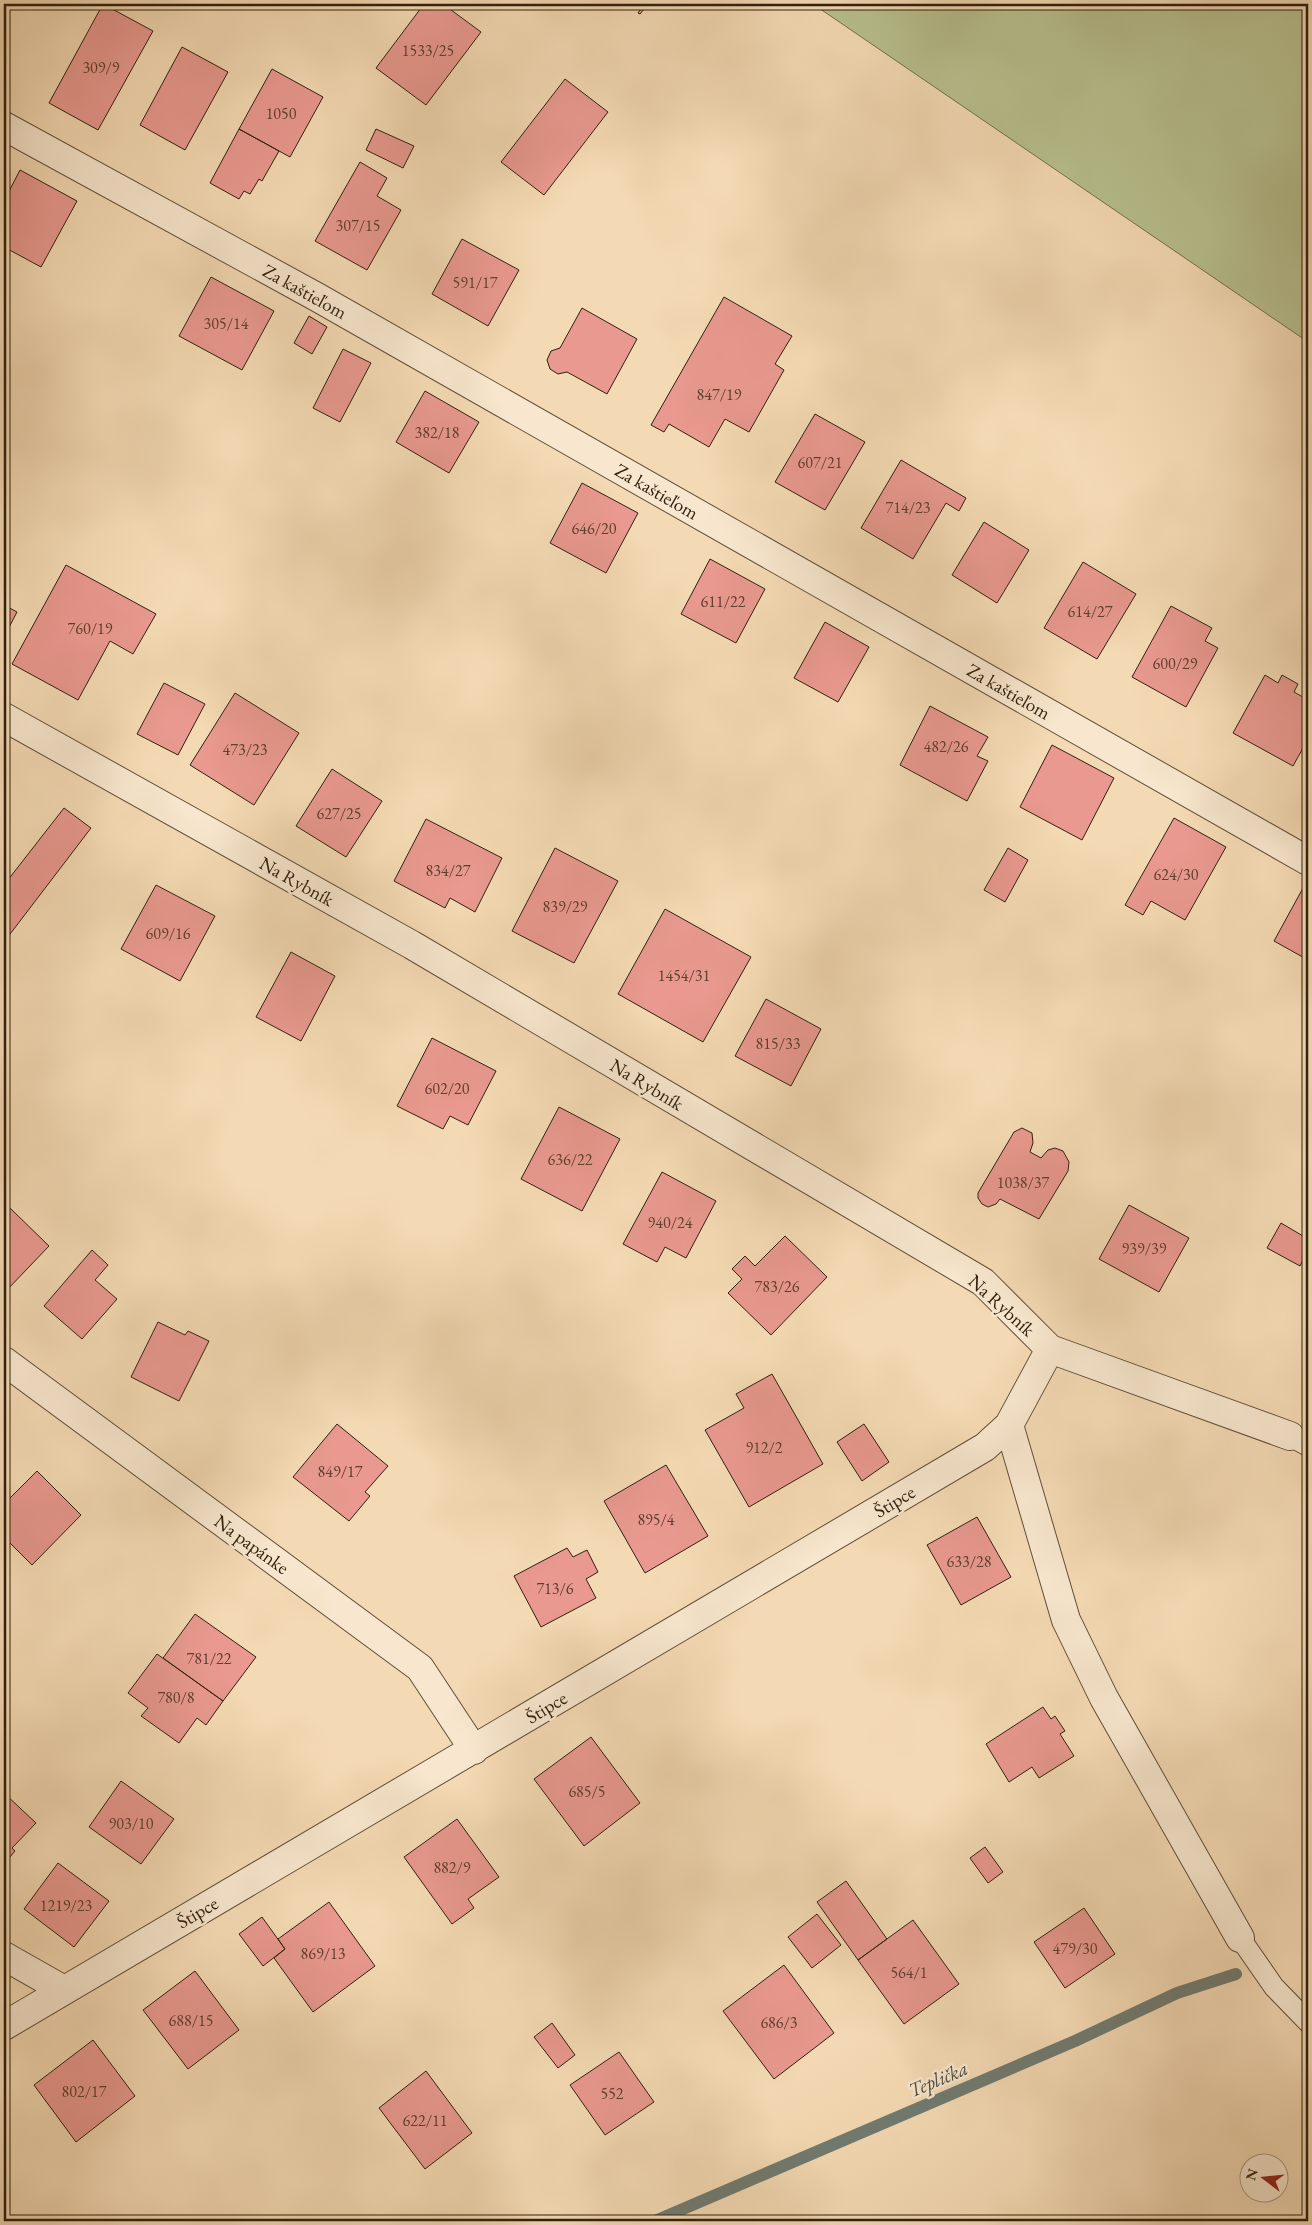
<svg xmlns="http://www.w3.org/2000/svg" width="1312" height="2225" font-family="'EB Garamond',serif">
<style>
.green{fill:#b8c08f;stroke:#74704e}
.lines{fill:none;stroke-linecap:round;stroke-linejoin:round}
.stream{stroke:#717c72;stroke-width:12}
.building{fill:#e9998f;stroke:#30200e}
.service-casing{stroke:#614e38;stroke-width:22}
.minor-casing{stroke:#614e38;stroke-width:30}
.service{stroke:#f8e7ce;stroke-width:20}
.minor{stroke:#f8e7ce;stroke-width:28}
.labels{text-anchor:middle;stroke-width:5;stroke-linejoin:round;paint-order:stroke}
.number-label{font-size:16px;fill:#5e3e2e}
.street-label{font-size:19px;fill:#30200e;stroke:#f8e7ce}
.water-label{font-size:20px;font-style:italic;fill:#514e40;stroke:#f8e7ce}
</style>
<rect width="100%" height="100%" fill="#f4dab4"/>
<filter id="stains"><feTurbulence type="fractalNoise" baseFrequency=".004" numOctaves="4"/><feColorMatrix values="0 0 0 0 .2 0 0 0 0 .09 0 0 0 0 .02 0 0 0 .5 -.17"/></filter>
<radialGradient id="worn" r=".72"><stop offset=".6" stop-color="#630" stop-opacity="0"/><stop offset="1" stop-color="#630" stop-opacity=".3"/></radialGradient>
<path class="green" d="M813,4h495v338z"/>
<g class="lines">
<path class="stream" d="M655,2221l420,-180 102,-48 59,-19"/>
</g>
<path class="building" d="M103,4l50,27 -55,99 -49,-27z
M424,4h19l38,28 -55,73 -50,-37z
M632,4h16l-8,10 -2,-1 2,-3z
M182,47l46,25 -43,78 -45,-25z
M272,69l51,28 -33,60 -51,-28z
M565,79l43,33 -64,83 -43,-33z
M239,129l40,22 -17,30 -3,-2 -9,15 -6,-3 -5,8 -29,-16z
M376,129l38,17 -11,22 -37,-18z
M360,162l27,16 -10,18 24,14 -34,60 -52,-29z
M20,170l57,31 -36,66 -37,-20v-46z
M462,239l57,31 -31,56 -56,-32z
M211,277l63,34 -32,59 -63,-34z
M724,297l68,39 -17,28 9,6 -35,62 -24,-13 -16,28 -40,-23 -5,8 -13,-7z
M582,308l55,31 -30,55 -40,-22 -9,2 -8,-5 -3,-9 4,-9 9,-3z
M309,316l18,11 -15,27 -18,-11z
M343,349l28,14 -31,59 -27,-14z
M425,391l54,31 -30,51 -53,-31z
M815,414l50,28 -40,68 -50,-28z
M901,460l65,38 -7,13 -13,-8 -33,56 -52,-31z
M582,483l56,30 -32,60 -56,-30z
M984,522l45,28 -32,53 -45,-28z
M710,559l55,30 -29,54 -55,-29z
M1083,562l53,32 -39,65 -53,-31z
M66,565l90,49 -23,40 -23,-13 -32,59 -66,-36z
M4,605l13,7 -13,25z
M1171,606l41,22 -7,13 13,7 -32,59 -54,-30z
M825,622l44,25 -31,55 -44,-24z
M1265,675l13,8 4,-8 16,9 -4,8 14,8v39l-15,27 -60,-33z
M164,683l41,21 -27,51 -41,-21z
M235,693l64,40 -45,72 -64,-40z
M930,706l58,31 -11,19 11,5 -21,40 -67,-36z
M1052,745l62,33 -32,62 -62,-33z
M332,769l50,32 -36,56 -50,-31z
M64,808l27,20 -87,114v-57z
M1174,818l52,29 -41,73 -34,-19 -8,14 -18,-10z
M426,819l76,39 -27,54 -25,-14 -5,10 -51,-27z
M555,848l63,33 -44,82 -62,-32z
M1008,848l20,12 -23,42 -21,-12z
M156,885l59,31 -35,65 -59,-32z
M1303,888l5,3v69l-34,-19z
M665,909l86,48 -48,85 -85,-48z
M291,952l44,24 -34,65 -45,-24z
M766,999l55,30 -30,57 -56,-30z
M432,1038l64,33 -28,54 -18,-9 -7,13 -46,-23z
M559,1107l61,32 -38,72 -61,-32z
M1022,1128l10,5 1,10 -3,9 11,6 7,-8 7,-2 8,3 6,11 -1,9 -29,48 -39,-20 -4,5 -8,3 -6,-3 -4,-6v-5l36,-61z
M662,1172l54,29 -30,57 -21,-11 -8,15 -34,-18z
M1129,1205l60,33 -30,54 -60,-33z
M10,1208l39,38 -43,45 -2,-3v-73z
M1281,1223l27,16v11l-8,16 -33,-18z
M785,1236l42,41 -56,58 -43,-42 14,-14 -10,-10 13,-13 10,10z
M92,1250l16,15 -13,15 22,19 -35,40 -38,-33z
M158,1322l27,13 3,-4 21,10 -30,60 -48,-24z
M772,1374l51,90 -74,43 -44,-77 39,-22 -8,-14z
M337,1424l51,42 -23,26 5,4 -21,25 -56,-44z
M864,1424l25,38 -27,19 -25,-39z
M666,1465l42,71 -63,37 -41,-72z
M37,1471l44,44 -49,50 -28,-28v-33z
M977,1517l34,60 -50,28 -34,-60z
M567,1548l6,9 14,-7 11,22 -12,7 10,19 -55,29 -27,-51z
M195,1614l61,43 -33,44 -60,-43z
M157,1654l66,47 -17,24 -9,-7 -18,25 -38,-27 7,-8 -20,-15z
M1043,1707l8,12 4,-3 10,15 -5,3 14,22 -35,22 -7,-11 -23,15 -23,-38z
M591,1737l49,66 -56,43 -50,-67z
M121,1781l53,38 -33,45 -52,-37z
M4,1793l32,30 -24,25 3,3 -11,13z
M457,1819l42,58 -31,22 6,9 -22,16 -48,-67z
M985,1847l18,25 -15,11 -18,-25z
M58,1863l51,38 -35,46 -50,-38z
M846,1881l41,58 -29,21 -41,-58z
M329,1902l46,64 -62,46 -39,-54 11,-9 -7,-10z
M1084,1908l31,46 -50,34 -31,-46z
M817,1914l24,31 -29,23 -24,-31z
M262,1917l23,32 -22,17 -24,-32z
M913,1920l46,64 -55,40 -46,-64z
M784,1965l50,68 -60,46 -51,-68z
M195,1971l44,59 -51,39 -45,-59z
M552,2023l23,32 -17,13 -24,-31z
M93,2040l42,56 -59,46 -42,-57z
M619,2052l35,50 -49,33 -35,-50z
M426,2071l46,62 -47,36 -46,-61z"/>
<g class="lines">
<g class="service-casing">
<path id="service" d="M1290,1436l18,10
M1240,1938l34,49 34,35"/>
</g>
<g class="minor-casing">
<path id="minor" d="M4,126l311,170 993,565
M4,717l408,228 571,337 67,67 240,87
M4,1361l416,307 54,82
M1009,1425l57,195 38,78 136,240
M4,1956l60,34
M4,2026l981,-579 24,-22 41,-76"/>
</g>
<use href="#service" class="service"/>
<use href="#minor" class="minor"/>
</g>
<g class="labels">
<g class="number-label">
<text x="428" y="56">1533/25</text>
<text x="101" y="73">309/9</text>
<text x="281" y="119">1050</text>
<text x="358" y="231">307/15</text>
<text x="475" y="288">591/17</text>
<text x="226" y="329">305/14</text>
<text x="719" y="400">847/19</text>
<text x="437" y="438">382/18</text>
<text x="820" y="468">607/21</text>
<text x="908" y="513">714/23</text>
<text x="594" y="534">646/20</text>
<text x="723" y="607">611/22</text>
<text x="1090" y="617">614/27</text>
<text x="90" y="634">760/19</text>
<text x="1175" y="669">600/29</text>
<text x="946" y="752">482/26</text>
<text x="245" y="755">473/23</text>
<text x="339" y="819">627/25</text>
<text x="448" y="876">834/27</text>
<text x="1176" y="880">624/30</text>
<text x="565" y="912">839/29</text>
<text x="168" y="939">609/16</text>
<text x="684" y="981">1454/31</text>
<text x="778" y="1049">815/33</text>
<text x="447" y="1094">602/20</text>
<text x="570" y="1165">636/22</text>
<text x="1023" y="1188">1038/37</text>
<text x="670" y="1228">940/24</text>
<text x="1144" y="1254">939/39</text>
<text x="777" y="1292">783/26</text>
<text x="764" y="1453">912/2</text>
<text x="340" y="1477">849/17</text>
<text x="656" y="1525">895/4</text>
<text x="969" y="1567">633/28</text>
<text x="555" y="1594">713/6</text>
<text x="209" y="1664">781/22</text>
<text x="176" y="1703">780/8</text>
<text x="587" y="1797">685/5</text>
<text x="131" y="1829">903/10</text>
<text x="452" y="1873">882/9</text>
<text x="66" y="1911">1219/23</text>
<text x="1075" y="1954">479/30</text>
<text x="323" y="1959">869/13</text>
<text x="909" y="1978">564/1</text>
<text x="191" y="2026">688/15</text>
<text x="779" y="2028">686/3</text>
<text x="84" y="2097">802/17</text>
<text x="612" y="2099">552</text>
<text x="425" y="2126">622/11</text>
</g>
<g class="street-label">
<text transform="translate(305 291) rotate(29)" y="7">Za kaštieľom</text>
<text transform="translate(657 491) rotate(30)" y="7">Za kaštieľom</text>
<text transform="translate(1009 691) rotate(30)" y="7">Za kaštieľom</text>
<text transform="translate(297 881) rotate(29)" y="7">Na Rybník</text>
<text transform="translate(647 1084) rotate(31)" y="7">Na Rybník</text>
<text transform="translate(1002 1305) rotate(42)" y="7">Na Rybník</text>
<text transform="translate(894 1501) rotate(-31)" y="7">Štipce</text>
<text transform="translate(252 1544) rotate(36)" y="7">Na papánke</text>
<text transform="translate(546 1707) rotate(-31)" y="7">Štipce</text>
<text transform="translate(197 1912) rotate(-30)" y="7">Štipce</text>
</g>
<g class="water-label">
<text transform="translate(938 2079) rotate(-23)" y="7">Teplička</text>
</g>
</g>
<rect width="1312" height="2225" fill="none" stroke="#f4dab4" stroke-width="20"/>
<rect x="5" y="5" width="1302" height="2215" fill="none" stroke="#30200e" stroke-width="2.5"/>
<rect x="10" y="10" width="1292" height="2205" fill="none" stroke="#30200e"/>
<g transform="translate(1264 2178) rotate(286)"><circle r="24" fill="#f8e7ce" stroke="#a89781"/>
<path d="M0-4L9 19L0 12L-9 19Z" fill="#8f2418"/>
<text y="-8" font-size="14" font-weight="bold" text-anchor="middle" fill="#30200e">N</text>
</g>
<rect width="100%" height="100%" filter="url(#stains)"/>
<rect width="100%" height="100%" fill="url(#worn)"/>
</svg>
